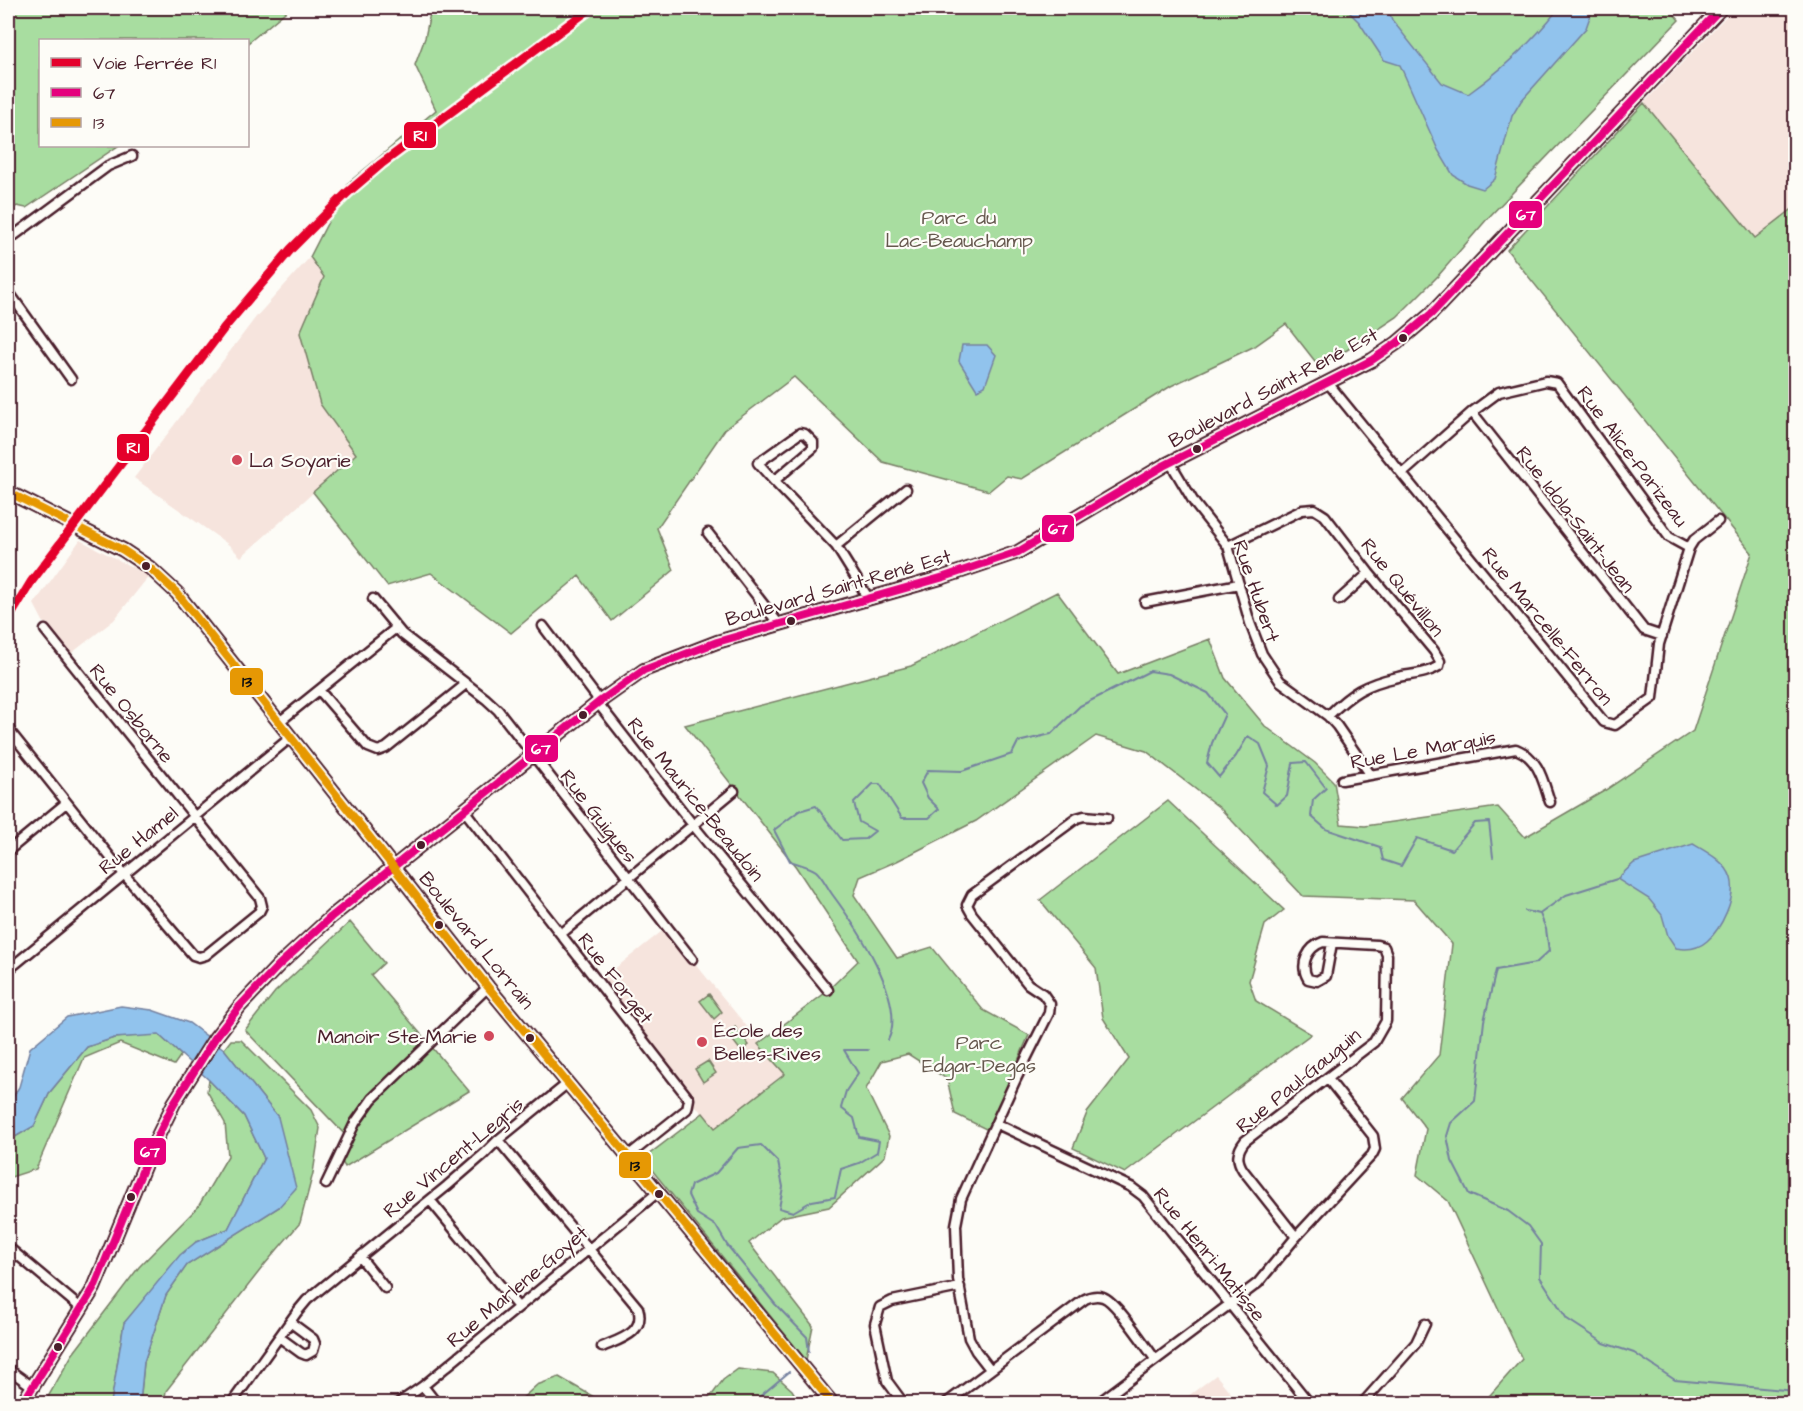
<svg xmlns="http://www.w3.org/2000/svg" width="1803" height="1411" font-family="'Architects Daughter',sans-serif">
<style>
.built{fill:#f6e4dd}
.green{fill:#a8dda0;stroke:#797e66;stroke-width:1.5}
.water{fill:#91c3ed;stroke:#75819f;stroke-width:1.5}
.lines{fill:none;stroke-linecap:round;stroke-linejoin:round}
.stream{stroke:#75819f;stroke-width:2}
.street-casing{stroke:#4a1f2b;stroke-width:13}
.secondary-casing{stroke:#4a1f2b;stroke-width:16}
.street{stroke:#fdfcf7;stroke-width:8}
.secondary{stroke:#fdfcf7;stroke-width:12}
.bus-1-casing{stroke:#fdfcf7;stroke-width:12}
.bus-2-casing{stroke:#fdfcf7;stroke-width:12}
.bus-1{stroke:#e5007d;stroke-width:8}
.bus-2{stroke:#e69804;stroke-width:8}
.rail-1-casing{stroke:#fdfcf7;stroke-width:14}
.rail-1{stroke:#e4002b;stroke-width:9}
.bus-dot{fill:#4a1f2b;stroke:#fdfcf7;stroke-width:2}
.poi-dot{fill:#d1495b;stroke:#fdfcf7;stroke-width:2}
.labels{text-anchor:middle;stroke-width:4.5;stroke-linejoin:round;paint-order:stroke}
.park-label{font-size:20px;fill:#66584e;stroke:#fdfcf7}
.street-label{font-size:20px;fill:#4a1f2b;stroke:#fdfcf7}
.poi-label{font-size:20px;fill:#4a1f2b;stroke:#fdfcf7;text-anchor:start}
.line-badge{stroke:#fdfcf7;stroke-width:2}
.badge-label{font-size:16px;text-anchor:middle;font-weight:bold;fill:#fff}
.pale-badge-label{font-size:16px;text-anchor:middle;font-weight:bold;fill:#111}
</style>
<rect width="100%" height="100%" fill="#fdfcf7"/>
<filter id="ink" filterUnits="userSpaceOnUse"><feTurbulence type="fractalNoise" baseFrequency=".0167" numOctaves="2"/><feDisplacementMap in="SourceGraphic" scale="12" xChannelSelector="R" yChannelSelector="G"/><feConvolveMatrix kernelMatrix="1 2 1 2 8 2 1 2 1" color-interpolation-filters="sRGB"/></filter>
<g filter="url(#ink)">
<path class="built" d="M1734,8h61v199l-40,31 -111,-135z
M310,257l104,146 -173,154 -12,-12 -95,-67 122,-161z
M80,540l69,36 -35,44 -46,36 -23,-31 -11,-21z
M666,928l119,145 -71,56 -18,-23 -9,3 2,-7 -91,-120z
M1216,1375l23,28h-60z"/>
<path class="green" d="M8,8h282l-42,35v-3h-208v106h78l-92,62 -9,-2 -8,6z
M431,8h1238l10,12 -191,198 -50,58 -41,41 -50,33 -29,15 -32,-41 -31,22 -84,40 -149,93 -15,-3 -18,15 -106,-29 -89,-85 -69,52 -68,99 17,42 -62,51 -33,-45 -68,57 -80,-60 -44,13 -74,-94 43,-38 -36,-50 -20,-71 24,-56 -14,-20 38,-74 88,-73 -21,-45 10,-27z
M1644,103l111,135 40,-31v1196h-312l39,-44 -74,-158 -31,-26 9,-46 -24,-31 37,-43 13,-111 -38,-44 -111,-4 -83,-88 -74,-57 -50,-15 -120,85 -79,40 -37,16 -6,18 43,63 35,-11 51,63 46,25 -41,95 -33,-16 -8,-35 -39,-25 -26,7 -16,28 23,47 -4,20 -56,51 -48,10 -32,26 64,83 -7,34 -163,-201 60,-46 12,15 70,-54 -27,-30 67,-51 33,-32 -62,-94 -111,-142 226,-59 146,-74 61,82 92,-35 15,39 40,48 50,37 19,19 7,42 24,2 133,-19 27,30 79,-46 89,-60 59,-178 -245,-303z
M1168,801l116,109 -19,15 -16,56 7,20 55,33 -186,139 -52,-25 14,-35 42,-54 -26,-41 -7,-50 -56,-68z
M350,922l34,41 -13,12 98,116 -124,76 -6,-10 9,-19 -103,-108 30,-38z
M709,994l13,18 -8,7 -14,-18z
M735,1027l14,18 -8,6 -14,-18z
M146,1035h13l22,20 -7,10 -54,-22 -36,15 -48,111 -28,9v-37l26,-15 16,-34 37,-45 27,-9z
M231,1040h10l70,70 9,18 -7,45 -13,50 -35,41 -99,127 -2,12 -24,1 4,-42 22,-67 21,-30 92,-58 -1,-90 -54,-68z
M708,1061l8,12 -13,9 -8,-13z
M209,1080l35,36 20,42 -36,71 -32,13 -72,81 -13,80 -67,1 28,-49 67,-88 59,-60 30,-51 -3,-33 -18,-32z
M738,1369l35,4 19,17 8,13h-94l17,-23z
M559,1377l40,23 11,3h-93l20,-18z"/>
<path class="water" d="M1345,8h43l4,12 50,63 26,11c34,-24 66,-54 91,-86h34l-7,20 -65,73 -9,15 -17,63 -12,10 -16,-5 -14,-9 -15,-25 -38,-85 -16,-5 -25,-38z
M962,345h25l9,10 -11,31 -8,4 -18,-29z
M1693,844c14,8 33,18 38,34 6,19 -10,51 -24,63 -9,8 -21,9 -31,7l-8,-12 -6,-21 -13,-16 -32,-20 17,-16z
M121,1006l31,4 37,13 35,26 54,68 18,71 -17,19 -92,58 -21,30 -22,67 -4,41h-29l13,-80 56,-68 16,-13 32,-13 36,-71 -20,-42 -35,-36 -50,-45 -45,3 -27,9 -37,45 -16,34 -26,15v-36l11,-18 11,-39 37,-31z"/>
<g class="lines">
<path class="stream" d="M1525,911l15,3 6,15 3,22 -13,12 -40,7 -12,51 -9,80 -24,22 -4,13 5,25 17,33 39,17 20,15 13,18 -1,33 27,42 37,24 30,10 41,27 121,11
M1541,913l25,-18 51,-16
M888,1040c20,-39 -33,-115 -56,-146 -5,-7 -10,-18 -16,-23 -7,-5 -19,-7 -26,-10l-16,-31 25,-19 17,-5 26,34 23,-1 10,-8 -16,-9 -5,-19 19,-19h7l22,34h27l10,-9 -11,-11 -7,-15 7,-13 34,1 50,-17 6,-12 33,-8 29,-28 70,-35 19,3 39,19 17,21 -13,29 -5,20 12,14 17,-21 12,-20 12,8 9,22 -7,26 15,13 10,-9 6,-33 13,-1 20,26 -13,12 -2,16 15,13 54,18 3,13 18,6 16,-28 35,12 23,-27 14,-1 4,35
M809,1352l-2,-15 -32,-33 -48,-59 -11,-19 -19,-12 -9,-19 3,-10 25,-12 22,-25 23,-3 17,17 5,25 -4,21 14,4 19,-11 23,-4 6,-28 18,-6 18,-11 2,-11 -20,-4 -5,-19 -13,-10 5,-17 12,-18 -14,-23h24
M751,1404l38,-32"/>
<g class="street-casing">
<path id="street" d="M8,240l100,-74 24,-10
M8,291l63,88
M1328,383l276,339 11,3 38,-27 6,-54 30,-96 5,-8 24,-19
M1472,412l172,218 18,6
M1170,462l25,42 33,42 22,77 12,31 18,27 48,35 9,10 33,48
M1403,473l69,-61 27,-20 47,-11 11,2 112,154 20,11
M774,481l-16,-18 42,-30 5,1 8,8v6l-39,33 62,65 33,53
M708,533l70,90
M836,546l70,-57
M1228,546l74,-36 12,-1 11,7 44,57 65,78 6,10 -1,5c-12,8 -27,8 -41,11 -33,7 -47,16 -70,39
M373,599l29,35 84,65 12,11 194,249
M1339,600l30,-27
M1145,602l94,-18
M543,626l52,69 6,12 92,118 135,165
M319,690l49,57 10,4 8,-3 80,-64
M278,723l118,-95
M8,729l115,144 70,82 6,2 7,-2 53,-43 3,-6 -2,-8 -215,-268
M1342,780l174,-31c23,9 27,32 34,53
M464,810l225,289 -2,10 -59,47
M8,851l58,-48
M561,934l173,-143
M8,970l282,-232
M997,1124l134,63 12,9 167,208
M498,1140l140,168c8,25 -18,31 -36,39
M326,1184l29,-61 17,-24 116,-112
M430,1200l88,107
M1296,1237l-53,-67c-7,-11 -6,-19 2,-29l129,-99 12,-21 1,-66 -3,-8 -7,-2 -54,-3c-15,5 -24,22 -15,37l9,2 9,-5 6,-33
M8,1247l74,62
M360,1257l25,31
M279,1337l22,16 5,2 7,-4 2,-7 -2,-5 -23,-17
M8,1369l25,18
M990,1369l-14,-18 -7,-13 -11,-59 -2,-54 5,-26 55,-120 33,-66 1,-9 -7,-10 -15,-10 -56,-70 -5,-9 5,-10 105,-77 7,-2 23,2
M423,1386l14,18
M231,1404l66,-92 10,-12 140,-114 37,-32 14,-14 70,-57
M397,1404l26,-18 234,-193
M904,1404l-17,-23 -12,-57 5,-17 12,-6 68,-14
M945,1404l140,-105c6,-3 12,-4 18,-2 13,4 43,50 52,62
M1097,1404l161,-121 38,-46 76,-82 3,-6 -2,-13 -45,-57
M1362,1404l54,-61 9,-19"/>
</g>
<g class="secondary-casing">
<path id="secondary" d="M8,492l115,58 27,18 27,25 311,394 345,417
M22,1404l72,-116 56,-136 24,-49 41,-65 25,-32 38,-40 53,-49 268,-215 45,-32 73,-28 227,-65 74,-25 145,-86 209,-106 25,-17 34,-29 290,-306"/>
</g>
<use href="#street" class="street"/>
<use href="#secondary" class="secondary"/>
<g class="bus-1-casing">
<path id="bus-1" d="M22,1404l72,-116 56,-136 24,-49 41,-65 25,-32 38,-40 53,-49 268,-215 45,-32 73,-28 227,-65 74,-25 145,-86 209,-106 25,-17 34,-29 290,-306"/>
</g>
<g class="bus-2-casing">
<path id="bus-2" d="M8,492l115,58 27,18 27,25 311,394 345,417"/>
</g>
<use href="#bus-1" class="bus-1"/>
<use href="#bus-2" class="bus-2"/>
<g class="rail-1-casing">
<path id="rail-1" d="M8,620l23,-38 193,-254 67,-79 56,-56 34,-29 210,-156"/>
</g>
<use href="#rail-1" class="rail-1"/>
</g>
</g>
<g class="bus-dot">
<circle cx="1403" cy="338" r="5"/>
<circle cx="1197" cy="449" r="5"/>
<circle cx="146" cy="566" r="5"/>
<circle cx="791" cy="621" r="5"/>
<circle cx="583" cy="715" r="5"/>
<circle cx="421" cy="845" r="5"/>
<circle cx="439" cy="925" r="5"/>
<circle cx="530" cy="1038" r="5"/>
<circle cx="659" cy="1194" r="5"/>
<circle cx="131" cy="1197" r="5"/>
<circle cx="58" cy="1347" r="5"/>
</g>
<g class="poi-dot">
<circle cx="237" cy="460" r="6"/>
<circle cx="489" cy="1036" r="6"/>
<circle cx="702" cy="1042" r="6"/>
</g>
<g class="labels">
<g class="park-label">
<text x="959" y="224">Parc du<tspan x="959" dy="23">Lac-Beauchamp</tspan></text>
<text x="979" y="1049">Parc<tspan x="979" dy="23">Edgar-Degas</tspan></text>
</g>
<g class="street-label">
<text transform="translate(1273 387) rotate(-28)" y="7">Boulevard Saint-René Est</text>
<text transform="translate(1633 456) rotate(53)" y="7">Rue Alice-Parizeau</text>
<text transform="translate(1576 519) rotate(52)" y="7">Rue Idola-Saint-Jean</text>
<text transform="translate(838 587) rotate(-16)" y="7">Boulevard Saint-René Est</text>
<text transform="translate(1403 587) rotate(51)" y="7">Rue Quévillon</text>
<text transform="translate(1257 591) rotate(71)" y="7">Rue Hubert</text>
<text transform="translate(1548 626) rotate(51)" y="7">Rue Marcelle-Ferron</text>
<text transform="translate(132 713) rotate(51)" y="7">Rue Osborne</text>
<text transform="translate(1423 749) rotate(-10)" y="7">Rue Le Marquis</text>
<text transform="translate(696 799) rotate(51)" y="7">Rue Maurice-Beaudoin</text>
<text transform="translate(599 816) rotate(52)" y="7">Rue Guigues</text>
<text transform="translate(138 840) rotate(-39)" y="7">Rue Hamel</text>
<text transform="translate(477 940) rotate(51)" y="7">Boulevard Lorrain</text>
<text transform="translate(616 978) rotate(52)" y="7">Rue Forget</text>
<text transform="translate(1298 1080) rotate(-39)" y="7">Rue Paul-Gauguin</text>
<text transform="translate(453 1157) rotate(-40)" y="7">Rue Vincent-Legris</text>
<text transform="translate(1210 1254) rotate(51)" y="7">Rue Henri-Matisse</text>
<text transform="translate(517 1286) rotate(-40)" y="7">Rue Marlene-Goyet</text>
</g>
<g class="poi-label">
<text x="249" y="467">La Soyarie</text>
<text x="714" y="1037">École des<tspan x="714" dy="23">Belles-Rives</tspan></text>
<text x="477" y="1043" text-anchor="end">Manoir Ste-Marie</text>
</g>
</g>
<g class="line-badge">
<rect x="403" y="121" width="34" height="28" rx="6" fill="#e4002b"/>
<rect x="1508" y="200" width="35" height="29" rx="6" fill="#e5007d"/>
<rect x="116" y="433" width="34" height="29" rx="6" fill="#e4002b"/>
<rect x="1041" y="514" width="34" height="29" rx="6" fill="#e5007d"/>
<rect x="229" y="667" width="35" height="29" rx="6" fill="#e69804"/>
<rect x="524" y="734" width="35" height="29" rx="6" fill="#e5007d"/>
<rect x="133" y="1137" width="34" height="29" rx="6" fill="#e5007d"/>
<rect x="618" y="1151" width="34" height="28" rx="6" fill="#e69804"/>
</g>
<g class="badge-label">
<text x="420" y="141">R1</text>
<text x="1526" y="220">67</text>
<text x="133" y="453">R1</text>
<text x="1058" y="534">67</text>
<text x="541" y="754">67</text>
<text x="150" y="1157">67</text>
</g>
<g class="pale-badge-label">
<text x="247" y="687">13</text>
<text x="635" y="1171">13</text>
</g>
<rect width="1803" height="1411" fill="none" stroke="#fdfcf7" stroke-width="30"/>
<rect x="15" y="15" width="1773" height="1381" fill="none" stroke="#4a1f2b" stroke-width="2" filter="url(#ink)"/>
<rect x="39" y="39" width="210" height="108" fill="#fdfcf7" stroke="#b5a4a5" stroke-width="1.5"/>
<rect x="51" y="58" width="30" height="9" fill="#e4002b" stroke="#b5a4a5" stroke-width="1.5"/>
<text x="93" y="69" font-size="18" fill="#4a1f2b">Voie ferrée R1</text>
<rect x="51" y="88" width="30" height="9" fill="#e5007d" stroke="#b5a4a5" stroke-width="1.5"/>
<text x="93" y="99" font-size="18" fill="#4a1f2b">67</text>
<rect x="51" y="118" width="30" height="9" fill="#e69804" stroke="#b5a4a5" stroke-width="1.5"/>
<text x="93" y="129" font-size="18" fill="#4a1f2b">13</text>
</svg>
